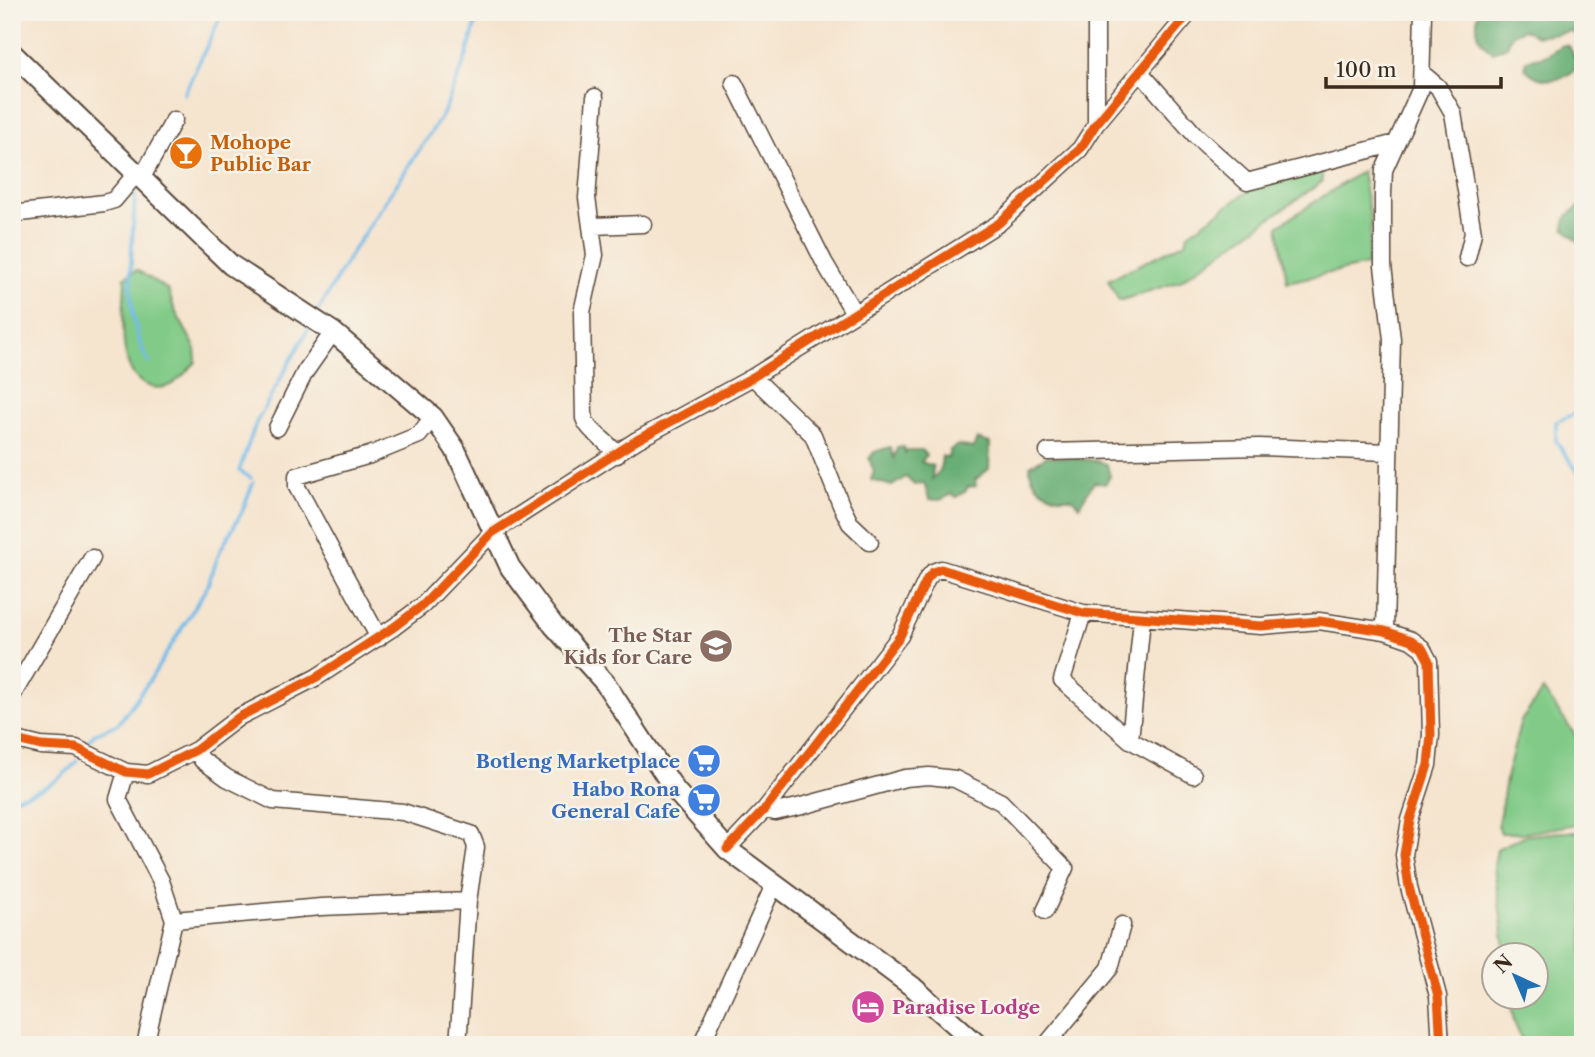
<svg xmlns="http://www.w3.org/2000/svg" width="1595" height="1057" font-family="'Libre Caslon Text',serif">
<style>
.green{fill:#81ca87;stroke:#5e7a52;stroke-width:2}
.forest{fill:#68ae74;stroke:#526c49;stroke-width:2}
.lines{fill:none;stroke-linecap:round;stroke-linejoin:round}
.stream{stroke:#71bbea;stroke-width:3.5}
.minor-casing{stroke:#574638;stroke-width:19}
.major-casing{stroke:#574638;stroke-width:23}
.minor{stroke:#fff;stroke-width:16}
.major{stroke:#fff;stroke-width:19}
.cycleway-casing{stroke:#f7f3e8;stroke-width:13}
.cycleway{stroke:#e8590c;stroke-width:9}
.labels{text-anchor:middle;stroke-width:5;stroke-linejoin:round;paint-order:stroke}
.food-label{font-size:19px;font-weight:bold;fill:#c56008;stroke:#f7f3e8;text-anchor:start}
.education-label{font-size:19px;font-weight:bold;fill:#785e54;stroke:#f7f3e8;text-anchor:end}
.shop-label{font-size:19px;font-weight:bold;fill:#366cbe;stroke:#f7f3e8;text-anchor:end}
.hotel-label{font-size:19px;font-weight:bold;fill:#b23c85;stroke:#f7f3e8;text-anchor:start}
</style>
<rect width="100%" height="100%" fill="#f7f3e8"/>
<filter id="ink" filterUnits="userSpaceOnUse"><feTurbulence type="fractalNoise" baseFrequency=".0143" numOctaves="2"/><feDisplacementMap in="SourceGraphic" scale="14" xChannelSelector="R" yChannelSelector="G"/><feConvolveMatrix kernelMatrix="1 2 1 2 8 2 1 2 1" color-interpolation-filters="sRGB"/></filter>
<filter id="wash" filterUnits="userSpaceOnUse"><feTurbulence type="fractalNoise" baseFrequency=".00686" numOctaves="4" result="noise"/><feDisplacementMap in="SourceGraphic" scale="28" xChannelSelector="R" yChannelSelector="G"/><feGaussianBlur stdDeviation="1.57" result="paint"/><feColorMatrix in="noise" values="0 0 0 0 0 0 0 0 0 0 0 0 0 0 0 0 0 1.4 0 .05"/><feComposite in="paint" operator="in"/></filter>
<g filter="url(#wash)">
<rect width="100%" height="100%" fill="#f5e4ce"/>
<path class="green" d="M1322,171v11l-142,99 -61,20 -11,-21 78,-38 2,-8 59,-42 26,-10z
M1362,171l9,53 -4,41 -80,17 -9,-56z
M137,270l31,20 7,21 20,36 1,15c-15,15 -27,33 -50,23 -32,-14 -21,-79 -21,-108z
M1543,690l40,56v77l-57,10h-25l-3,-8 9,-51 14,-53z
M1560,832h23v211l-59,2 -10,-23 -4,-24h26v-42l-30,-1 -12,-88 3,-18 27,-13z"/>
<path class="forest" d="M1478,12h105v31l-11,-12 -36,5 -12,-7 -12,5 -5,12 -14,6c-16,-11 -18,-21 -15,-40z
M1562,45l7,1 8,16 -1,7c-16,14 -37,15 -51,-1l1,-8 19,-4z
M1583,205v41l-19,-18c0,-11 9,-19 19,-23z
M977,439l13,4 -1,26 -14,11 1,6 -9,1 -1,4 -10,6 -4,-3 -12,6 -11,-1 -5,-16 -10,2 -8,-8 -14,9 -21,-6 3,-9 -5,-12 5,-7 16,-5 4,11 3,-10 7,-1 1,7 1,-4h16l4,6 -5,6 12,4 -1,13 8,-8 2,-15 6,2 2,-8 8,-5 15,3z
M1047,456l52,5 8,4 3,11 -5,8 -11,-2 -15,24 -7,-8c-20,1 -42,-10 -42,-32z"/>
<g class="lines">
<path class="stream" d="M1555,12l28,10
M184,94l39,-82
M135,194c-2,55 -14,119 14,169
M317,313l33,-58 93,-141 24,-59 12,-43
M1583,410l-27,12v19l27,38
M251,478l-12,-7 17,-48 54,-97
M84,745l12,-12 22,-9 32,-44 57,-93 13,-36 22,-39 11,-29
M12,798c28,-7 47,-15 65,-37"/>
</g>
</g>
<g filter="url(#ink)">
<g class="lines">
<g class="minor-casing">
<path id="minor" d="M1140,72l56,64 51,46 149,-39
M1423,74l15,13 15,26 20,120 -6,25
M734,83l90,179 30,51
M595,97l-8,101 8,57 -13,57 2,106c5,15 24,22 33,37
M1096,124v-112
M141,179l33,-59
M12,214l92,-11 10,-3 22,-26
M593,226l50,-2
M753,377l60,58 28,70 9,18 20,19
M277,428l28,-56 28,-40
M1048,452l211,-5 129,5
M1083,613l-21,67 68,60
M1142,619l-12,121 63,35
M1385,631l7,-292 -9,-73v-72l1,-24 37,-82 2,-76
M379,638l-82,-151v-11l73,-21 49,-20 14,-18
M12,696l80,-138
M12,739l29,7 35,2 50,24 22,2 48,-24 43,-33 78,-40 77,-50 29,-22 69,-72 145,-93 116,-63 246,-154 81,-74 16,-25 94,-112
M196,750l6,10 25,18 46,23 130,11 68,22 5,13 -8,54 -10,144
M126,772l-8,27 43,82 13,39 -29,125
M765,809l10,3 23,-5 107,-29 24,-2 26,3 46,23 64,66 -20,43
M727,849l38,-40 135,-173 27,-57 6,-7 8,-3 142,44 178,13 58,-5 66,10 26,9 11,8 7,13 2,74 -3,30 -18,55 -6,35 5,32 29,109 3,49
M174,920l147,-13 147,-6
M701,1045l73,-160
M1046,1045l64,-77 12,-43"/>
</g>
<g class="major-casing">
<path id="major" d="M12,53l219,212 102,67 100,85 22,32 55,118 44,59 51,57 70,107 52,59 186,138 65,58"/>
</g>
<use href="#minor" class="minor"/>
<use href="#major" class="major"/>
<g class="cycleway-casing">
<path id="cycleway" d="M12,739l29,7 35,2 50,24 22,2 48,-24 43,-33 78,-40 77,-50 29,-22 69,-72 145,-93 116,-63 246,-154 81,-74 16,-25 94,-112
M727,849l38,-40 135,-173 27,-57 6,-7 8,-3 142,44 178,13 58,-5 66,10 26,9 11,8 7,13 2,74 -3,30 -18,55 -6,35 5,32 29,109 3,49"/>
</g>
<use href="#cycleway" class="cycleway"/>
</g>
</g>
<defs>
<g id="bar-disc" transform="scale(1.75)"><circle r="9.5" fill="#e8710a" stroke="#f7f3e8"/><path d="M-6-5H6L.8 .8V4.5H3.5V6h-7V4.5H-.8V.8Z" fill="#fff"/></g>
<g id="school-disc" transform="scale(1.75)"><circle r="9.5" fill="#8d6e63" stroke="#f7f3e8"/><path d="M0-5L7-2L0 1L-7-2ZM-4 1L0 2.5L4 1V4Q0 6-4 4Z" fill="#fff"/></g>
<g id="supermarket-disc" transform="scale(1.75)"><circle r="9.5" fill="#3f7fe0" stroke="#f7f3e8"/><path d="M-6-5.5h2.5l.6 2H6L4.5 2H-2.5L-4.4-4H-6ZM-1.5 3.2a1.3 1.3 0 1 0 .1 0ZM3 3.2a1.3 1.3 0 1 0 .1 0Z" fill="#fff"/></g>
<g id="hotel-disc" transform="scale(1.75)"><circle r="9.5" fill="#d1479c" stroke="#f7f3e8"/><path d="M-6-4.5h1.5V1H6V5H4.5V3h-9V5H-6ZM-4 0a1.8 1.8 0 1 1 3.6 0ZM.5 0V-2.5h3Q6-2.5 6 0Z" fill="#fff"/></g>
</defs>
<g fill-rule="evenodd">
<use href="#bar-disc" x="186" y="153"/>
<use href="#school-disc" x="716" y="646"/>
<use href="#supermarket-disc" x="704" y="761"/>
<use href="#supermarket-disc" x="704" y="800"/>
<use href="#hotel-disc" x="868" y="1007"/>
</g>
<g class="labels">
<g class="food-label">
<text x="210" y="149">Mohope<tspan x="210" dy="22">Public Bar</tspan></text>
</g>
<g class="education-label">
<text x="692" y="642">The Star<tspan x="692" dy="22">Kids for Care</tspan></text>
</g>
<g class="shop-label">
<text x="680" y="768">Botleng Marketplace</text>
<text x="680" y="796">Habo Rona<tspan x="680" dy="22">General Cafe</tspan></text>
</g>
<g class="hotel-label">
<text x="892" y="1014">Paradise Lodge</text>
</g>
</g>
<rect width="1595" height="1057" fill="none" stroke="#f7f3e8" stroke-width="42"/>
<g transform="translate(1515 976) rotate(316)"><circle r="33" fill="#f7f3e8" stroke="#aca397" stroke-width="2"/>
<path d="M0-5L12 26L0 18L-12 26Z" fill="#1f6fb2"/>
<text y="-10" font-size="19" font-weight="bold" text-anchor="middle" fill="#3b2a1e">N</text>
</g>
<path d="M1326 77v10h175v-10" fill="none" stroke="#3b2a1e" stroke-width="3.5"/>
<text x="1336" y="77" font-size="21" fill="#3b2a1e" stroke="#f7f3e8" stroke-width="5" paint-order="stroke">100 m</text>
</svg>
